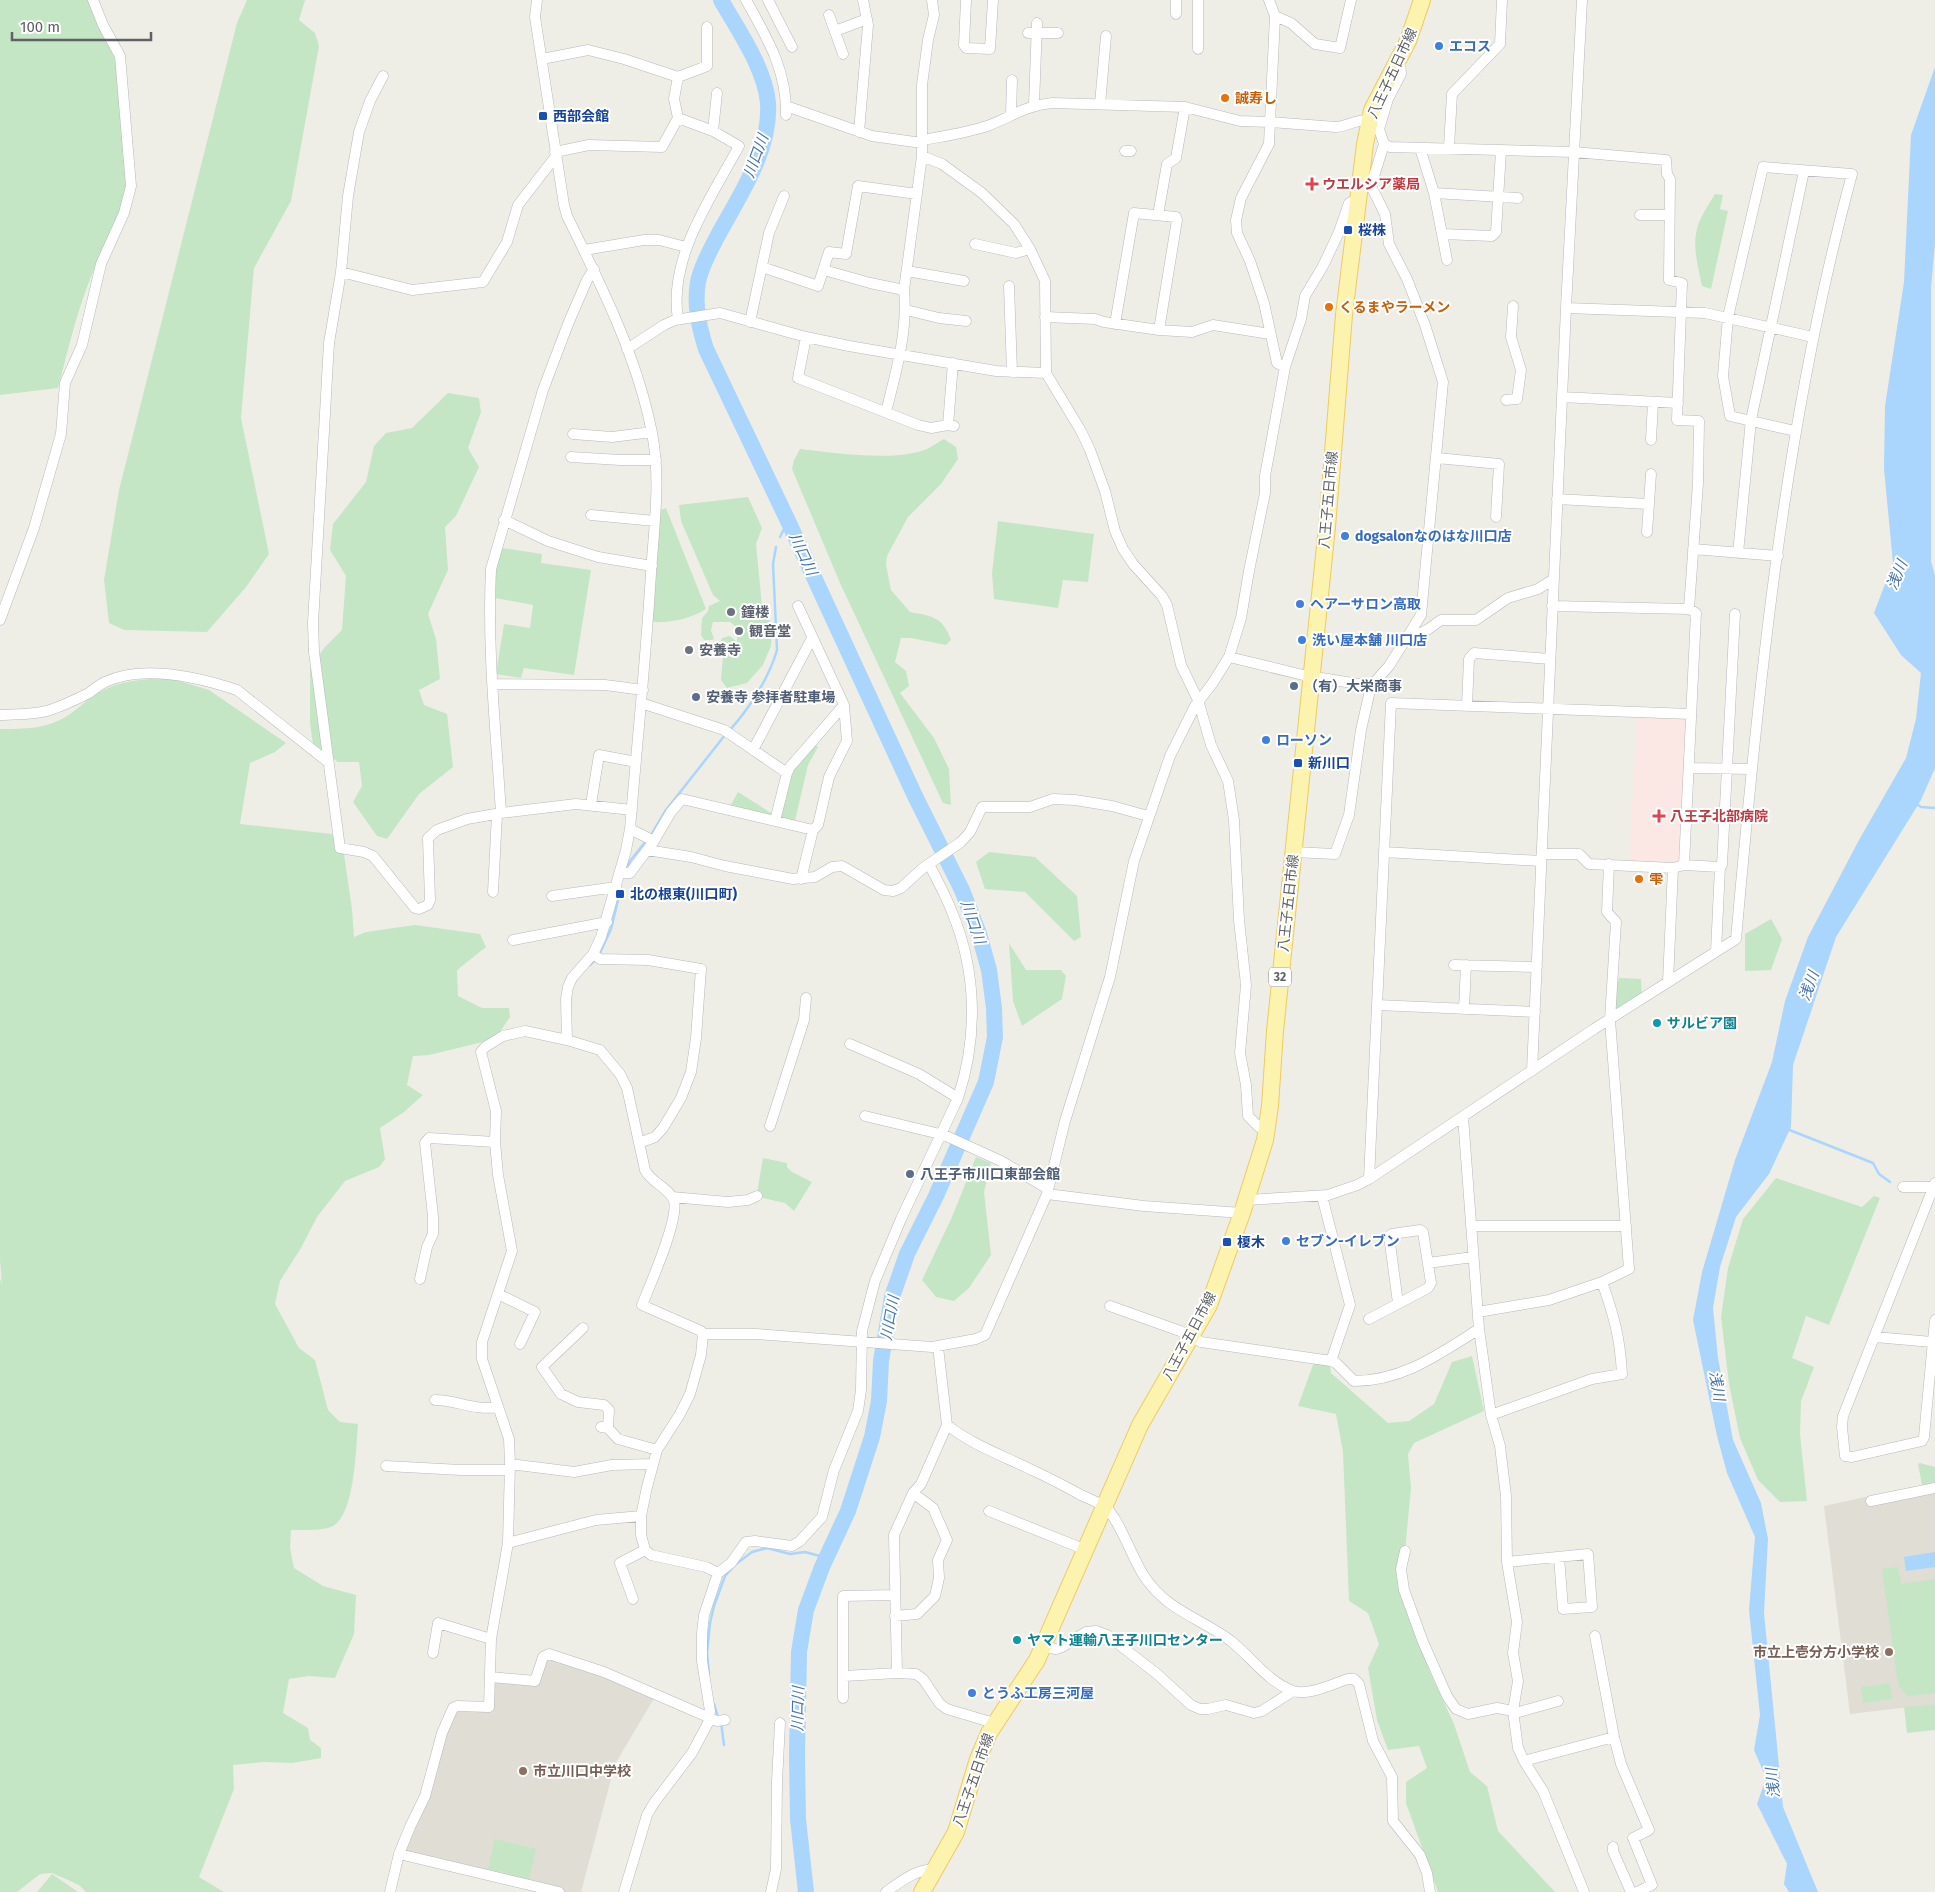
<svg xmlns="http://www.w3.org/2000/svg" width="1935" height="1892" font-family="'Fira Sans','Noto Sans JP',sans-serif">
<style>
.education{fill:#dfddd4}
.medical{fill:#fbe7e4}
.green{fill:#c4e6c5}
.water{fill:#aad5fc}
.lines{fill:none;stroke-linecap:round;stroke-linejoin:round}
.stream{stroke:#aad5fc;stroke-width:2.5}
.river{stroke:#aad5fc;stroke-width:16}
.minor-casing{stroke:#b6b8bc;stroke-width:11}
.primary-casing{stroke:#edcb62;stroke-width:18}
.minor{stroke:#fff;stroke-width:10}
.primary{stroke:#fcf3ae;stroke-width:16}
.shop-dot{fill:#3f7fe0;stroke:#fff;stroke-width:2}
.food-dot{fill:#e8710a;stroke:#fff;stroke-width:2}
.transit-dot{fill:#1a4fb4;stroke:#fff;stroke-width:2}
.health-dot{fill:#e0444e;stroke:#fff;stroke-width:2}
.worship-dot{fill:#6b7280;stroke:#fff;stroke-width:2}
.service-dot{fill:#5c6f8a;stroke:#fff;stroke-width:2}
.culture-dot{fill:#0f9aa8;stroke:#fff;stroke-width:2}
.education-dot{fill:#8d6e63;stroke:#fff;stroke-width:2}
.labels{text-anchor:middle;stroke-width:4;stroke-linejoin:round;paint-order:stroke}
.shield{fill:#fff;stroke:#8e9094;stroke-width:1}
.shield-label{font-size:12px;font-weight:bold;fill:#5e6166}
.shop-label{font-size:14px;font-weight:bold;fill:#366cbe;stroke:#fff;text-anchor:start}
.street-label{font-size:14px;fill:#5e6166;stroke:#fff}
.food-label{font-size:14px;font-weight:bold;fill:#c56008;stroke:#fff;text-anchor:start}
.transit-label{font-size:14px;font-weight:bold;fill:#164399;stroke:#fff;text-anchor:start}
.health-label{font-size:14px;font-weight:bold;fill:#be3a42;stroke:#fff;text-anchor:start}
.worship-label{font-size:14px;font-weight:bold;fill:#5b616d;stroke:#fff;text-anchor:start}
.service-label{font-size:14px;font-weight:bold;fill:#4e5e75;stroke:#fff;text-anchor:start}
.culture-label{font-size:14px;font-weight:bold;fill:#0d838f;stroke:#fff;text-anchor:start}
.education-label{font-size:14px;font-weight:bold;fill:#785e54;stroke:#fff;text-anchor:end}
.water-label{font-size:15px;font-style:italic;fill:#4675ae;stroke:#fff}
</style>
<rect width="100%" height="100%" fill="#efeee6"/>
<path class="education" d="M1935,1488v216l-85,10 -26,-208 46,-10z
M543,1657l113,38 -41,69 -34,128h-22l-160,-38 54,-146 36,-1 1,-30 45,4z"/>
<path class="medical" d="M1637,712l54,2 -7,151 -55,1z"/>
<path class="green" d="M0,0h92l26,57 11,132c-7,28 -21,47 -32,74 -18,39 -28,83 -39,125l-58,7z
M247,0h58l-6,20 16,13 4,13 -28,155 -37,67 -13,150 28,136 -23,33 -39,45 -83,-2 -15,-7 -5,-43 15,-90 118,-467z
M1715,194l8,1 -3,14 8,2 -17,78 -9,-3c-3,-16 -9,-36 -6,-52 2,-15 12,-28 19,-40z
M448,393l31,5 2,14 -13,36 11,19 -23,49 -11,11 3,43 -20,44 8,25 4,40 -21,11 5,15 23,9 6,53 -34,27 -32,45 -10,-3 -24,-34 9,-16 -3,-24h-21l-25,-17 -3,-23v-53l14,-21 18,-18 4,-54 -16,-26 3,-26 33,-42 8,-36 12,-13 26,-5z
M944,439l12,8 2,12 -17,25 -33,33 -21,39 -1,9 5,25 19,22c22,4 33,5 41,28l-5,5 -35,-7h-10l-6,24 11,9 3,15 -9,7 34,45 15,31 2,36 -8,-2 -103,-220 -48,-114 2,-9 6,-11c34,4 96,13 127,0 6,-3 11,-7 17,-10z
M748,497l14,31 -6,16 6,62 3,-2 2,4 5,26 -1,12 -8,19 -16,18 -20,5 -6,-8 2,-25 -3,-12 2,-5 8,-2 7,6v-8l8,-2 -1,-3 -6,-3h-3l-5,-4h-17l-2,8 3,9 -2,1h-8l-3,-5 1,-17 6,-7 1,-5 11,-5 -7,-6 -32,-74 -2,-16z
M666,508l40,101c-16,10 -35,14 -54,13l8,-112z
M998,521l96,13 -6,48 -25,-2 -5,28 -64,-9 -2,-26z
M496,547l46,7 -1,9 50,7 -17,105 -50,-7 -3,10 -25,-4 8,-50 26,4 3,-23 -43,-8z
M169,678l40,12 77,53 -11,9 -25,11 -10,61 92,10 12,20 8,55 2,28 12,-5 49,-7 65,9 6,13 -29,23 1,26 24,12h27l1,9 -15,22 -66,16 -16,1 -6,29 16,10 -19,17 -24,16 5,31 -6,8 -34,14 -28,36 -16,31 -21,33 -5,23 24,44 16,12 13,50 12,12 18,2c-2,24 -3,90 -25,102 -9,5 -32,4 -42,4l-1,18 4,20 29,18 33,9 -2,39 -19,44 -26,-2 -20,3 -6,34 25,15 2,12 11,8v10l-29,5 -28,-1 -31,3 1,24 -35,88 25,15h-138l-7,-7 -27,-12 -12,1 -23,18h-17v-614l2,7 -2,-25v-531c23,0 47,0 67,-13 11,-7 20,-17 31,-23 22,-13 46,-14 71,-15z
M811,742l7,5 -10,18 -14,60 -66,-15 10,-18 38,24 11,-43z
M989,852l46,5 42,39 4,41 -7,4 -49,-49 -40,-3 -9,-27z
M1771,919l11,20 -11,31 -26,1v-37z
M1009,943l17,27h35l5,6 -4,23 -40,27 -9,-25z
M1619,978l22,1 1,20 -32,21 2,-39 6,1z
M976,1157l15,6 -7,29 7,63 -22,33 -15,13 -18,-4 -14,-17 30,-63z
M763,1158l24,5v4l5,5 20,10 -18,29 -9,-8 -26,-6 -2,-4z
M1776,1178l86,29 12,-11 6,2 -51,127 -23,-9 -14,42 22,9 -13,34 -1,33 7,67 -27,1 -22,-22 -18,-42 -11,-54 -8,-67 7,-49 15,-49z
M1472,1356l12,55 -70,32 -6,11 3,34 -6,63 -4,18 28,101 25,54 16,48 17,14 11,45 57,61h-117l-32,-89v-21l21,-14 -8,-22 -31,4 -11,-30 -9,-52 11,-24 -11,-31 -19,-12 -6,-149 -7,-38 -38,-8 16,-44 16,3 1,8 57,50 21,-2 25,-17 18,-42z
M1920,1463l15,4v15l-13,3 -4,-21z
M1898,1567l3,17 34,-5v114l-28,3 -9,-12 -16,-115z
M1890,1683l2,16 -29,4 -2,-16z
M1935,1704v26l-28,3 -3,-26z
M495,1839l41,10 -7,30 -41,-10z
M52,1874l26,18h-41z"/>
<path class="water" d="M1935,67v177l-4,44v273l4,15v192l-14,32 -85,137 -43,128 -2,62 -22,47 -33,43 -16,50 -7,41 5,50 15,82 28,63 7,36 -4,74 19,194 35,85h-29l-5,-8 3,-20 -30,-60 9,-26 -12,-28 6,-35 -11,-105 6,-73 -28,-64 -10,-37 -24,-116 9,-48 33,-112 37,-98 13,-61 23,-64 51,-97 47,-82 10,-39 5,-46 -20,-18 -27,-42 19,-50 -9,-94 1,-63 19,-124 7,-147z
M1935,1552v15l-29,4 -2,-14z"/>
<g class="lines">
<path class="stream" d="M780,537l8,-16
M729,731c20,-22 40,-53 48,-81l-4,-86 3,-17
M1915,803l6,4 14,1
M650,837l16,-27 59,-75
M628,866l2,-5 16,-20
M599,955l12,-26 8,-33
M590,965l6,-6
M1787,1129l86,34 6,11 11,8
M709,1674l-2,-21 3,-30 4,-17 11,-30 11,-12 16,-12 15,-4 23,6 15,-2 22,6
M714,1704l4,13
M721,1722l3,23"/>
<path class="river" d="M721,0c17,30 44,68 47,103 3,48 -29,93 -51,134 -7,14 -16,29 -19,45 -4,23 1,45 8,67l82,172 127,275 47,94 17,44 10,36 5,38 1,29 -9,45 -50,114 -29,58 -15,43 -11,64 -2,40 -7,36 -24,74 -26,56 -16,43 -7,42 -2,103 1,64 8,73"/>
<g class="minor-casing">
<path id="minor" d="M537,0l-2,17 29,188 3,11c34,69 70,140 85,217 9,46 2,94 -1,140 -5,85 -14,170 -21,256l-4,21 -25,87 -8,17 -21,24 -4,9 -2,12 1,41
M746,0c21,38 41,70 40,115
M768,0l24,47
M966,0l-2,45 2,3 24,1 3,-49
M1269,0l6,16 -6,128 -28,54 -5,22 1,13 13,28 14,42 13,60 8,4
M1176,14v-14
M829,15l14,39
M1275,16l16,7 24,21 25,4 11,-48
M835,31l32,-12
M1028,33h30
M1198,49v-49
M542,59l46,-9 36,9 54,18 -4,22 4,19 -16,29 -73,-2 -34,7
M1400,59l1,15 -13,25 -9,30 5,15 6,3 184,5 92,8 1,14 3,5 -1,101 13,3 -5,137 22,1 -1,62 -9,126 7,4 -12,252 36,2 -4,84
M383,76l-13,25 -11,31 -11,64 -7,76 -12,71 -16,280 1,29 26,196 24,4 9,4 42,52 4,1 9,-4 2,-5 -2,-62 9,-8 30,-11 34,-6 75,-9 56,6
M678,77l29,-11v-39
M1100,104l6,-68
M1034,105l3,-82
M786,106l86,30 50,7
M1011,115l1,-35
M678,118l35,13 26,15c-28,52 -71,112 -61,173
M713,131l4,-38
M859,132l9,-107 -5,-25
M923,140c21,-4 43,-7 64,-14 25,-9 36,-20 65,-23l133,4 55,14 30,1 66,5c12,-1 21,-8 33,-7
M1449,147l3,-53 48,-50 2,-44
M1420,148l14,45 13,67
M1125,151h6
M922,156l20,8 40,29 32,31 16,25 15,32 1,92 35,58 9,19 15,41 10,40 8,18 10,15 29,32 5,9 14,60 17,35 13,45 17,36 6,39 5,100 7,65 -6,68 6,32 2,31 11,11 8,1
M1371,186l13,-42
M1434,193l84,5
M1158,215l9,-51 9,-6 9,-51
M1640,215h29
M1442,234l50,2 4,-4 5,-81
M975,244l41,9 14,-4
M584,250l60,-10h15l27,7
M762,267l56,19 11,-34 17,2 12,-68 59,8
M824,270l46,13 34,7
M907,271l57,10
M341,272l71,18 71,-8 24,-40 11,-37 38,-49
M1009,286l3,86
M1566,308l139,5 108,24
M906,310l33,8 27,3
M1045,317l50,2 9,3 55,8 33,2 21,-7 57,9
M750,322l19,-89 15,-37
M1115,324l19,-111 42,4 1,3 -18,110
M806,337l-8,41 120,47 13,3 17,-3 6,1
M627,349l37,-24 11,-5 45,-7 86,24 43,9 147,25 50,2
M1562,397l116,6
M1506,400l11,-1 4,-29 -10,-33 2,-31
M886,412c10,-40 22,-81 18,-122l18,-134v-71l6,-45 6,-25 -2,-15
M948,425l5,-62
M573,434l39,3 40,-5
M1651,440l2,-38
M571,457l49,3h36
M1437,458l62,6 -3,53
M1557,499l91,5
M591,515l64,6
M504,520l44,21 50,16 54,9
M1647,532l4,-58
M1693,549l85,7
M1738,553l13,-133 53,-249
M1552,606l137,3
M0,620l34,-92 27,-94 4,-51 17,-38 19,-81 23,-51 7,-27 -11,-130 -17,-31 -10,-25
M1406,639l21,-9 14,-10h35l32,-22 30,-9 16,-10
M1229,657l74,18 68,11
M493,684l112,1 38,5
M641,703l83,27 63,43
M1467,705l2,-46 5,-6 76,6
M0,715c16,-1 35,0 50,-5 12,-4 27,-11 39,-17 5,-4 10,-8 16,-11 39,-18 93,-5 132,8l91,72
M753,750l59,-112
M1690,768l61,1
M591,804l8,-49 37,7
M501,813c-5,-81 -14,-163 -10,-244l52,-179 25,-66 19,-44 7,-11
M775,821l12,-48 3,-6 54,-62 -46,-99
M630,829l24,12
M647,850l44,7 34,9 68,13 22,-2 17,-10 10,-1 42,24 9,1 8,-3 22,-20 38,-26 9,-10 12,-25h48l23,-8 22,1 37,6 36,10
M1294,852l41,2 14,-39 12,-85 10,-44 18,-20 32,-51 22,-233 -18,-57 -18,-46 -18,-35 -4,-30 -14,-28 -10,-5
M1384,852l157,9
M1542,854h37l10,10 84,4 11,-3
M1720,867l2,-2 13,-251
M620,873h10l24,-32 17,-29 11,-13 131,31
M801,879l12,-49 5,-5 11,-48 18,-36 -3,-36
M493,892l4,-78
M552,896l64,-9
M513,940l94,-18
M593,954l7,5 48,1 53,9 -5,69 -5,34 -10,26 -18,30 -8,9 -16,6
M1454,965l83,2
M1668,982l5,-114
M1377,1005l158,7
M1464,1009l2,-44
M850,1044l69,30 39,24
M1532,1071l34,-763 16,-308
M865,1116l79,19 57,26 47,28
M1463,1117l16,212 12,86 9,31 6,50 1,66 10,60 -4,31 5,28 -5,30 5,37 6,13 19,30 41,101
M770,1126l34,-106 2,-22
M1369,1179l22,-476 300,11
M1935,1183l-92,233 -1,11 3,29 7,1 70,-16 2,-4 11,-117
M1903,1187h32
M1047,1194l97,12 98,7
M1322,1196l28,109 -19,56
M672,1197l56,5 20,-2 9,-4
M1246,1200l82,-5 29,-10 12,-6 225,-150 142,-90c23,-256 48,-515 116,-765l-89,-7 -35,150 -5,59 7,40 65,15
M1471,1226h155
M1428,1263l45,-6
M420,1279l7,-32 6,-13v-18l-8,-73 4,-5 66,4
M498,1294l37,18 -15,32
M1110,1306l70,25 21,11 130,19 5,2 18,18c49,0 85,-27 125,-52
M1478,1312l71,-12 53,-18 27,-13 -19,-249 6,-98 -9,-10 2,-48
M1369,1319l59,-31 3,-5 -8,-51 -3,-2 -28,4 -3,2 9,67
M583,1328l-41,39 19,27 17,8 26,3 5,5 -1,18 -7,-1
M1875,1337l57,5
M938,1347l9,78 -26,59 -8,9 -19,42 3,138 19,1 7,5 17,25 7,5 47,14
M435,1400c22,0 40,11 62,7
M1491,1415l101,-36 30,-5c-2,-37 -8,-58 -20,-92
M947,1425c27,21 57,31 87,46 16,7 32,16 47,24 8,4 17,7 24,12 13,9 28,53 39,69 23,35 55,41 87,65 20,16 37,41 62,50 16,5 39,-7 55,-12h6l5,5 14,57 19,36 1,44 27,34 7,18 3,19
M608,1428l10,11 39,11
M510,1464l64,8 38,-7 41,-1
M386,1466l75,4h48
M1871,1501l64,-13
M989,1511l97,39
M508,1543l88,-23 45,-4
M1405,1551l-4,18 3,21 19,52 24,54 9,13 12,5 29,-6 22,4 39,-11
M1507,1562l81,-8 4,53 -29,2 -4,-52
M718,1573l13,-10 15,-21 9,-1 37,5 8,-5 22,-24 12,-47 24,-59 3,-21 1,-59 13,-50 26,-62 57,-121c20,-61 19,-126 -6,-186 -6,-16 -15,-32 -23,-48
M633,1599l-13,-36 25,-13
M895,1616l22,-2 18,-18 4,-18 -1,-18 9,-20 -14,-32 -20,-15
M1595,1636l19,101 7,27 28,66 -16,8 19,47 -15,7
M1043,1647l13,2 6,-2 24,-15 10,-1 11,4 50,39 34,31 9,4h8l18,-4 28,8 8,-2 31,-20
M433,1653l5,-30 53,16
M844,1676l53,-3
M490,1677l45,4 8,-24 6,-3 55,18 113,49 8,-1
M843,1698v-102l52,-1
M1524,1761l90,-24
M1613,1847v4l18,41
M399,1854l160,38
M390,1892l9,-38 11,-27 15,-31 17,-63 11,-25 4,-2 32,1 2,-68 17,-96 2,-79 -1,-25 -27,-80v-17l30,-91 -14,-76 -3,-33 1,-31 -15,-59 4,-5 18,-11 22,-5 42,9 33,10 20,24 7,14 18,82c6,13 25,18 29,31 5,19 -24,84 -32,104l59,26 2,3h53l176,13 44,-8 9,-4 62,-141 18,-73 45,-144 24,-116 36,-105 25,-50 17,-22 17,-27 12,-39 8,-47 16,-78v-17l20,-109 16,-48 4,-23 18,-30 16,-34 10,-29 9,-4
M624,1892l23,-77 7,-12 38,-50 16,-30 2,-12 -8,-50v-28l2,-18 14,-42 -12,-6 -55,-12 -6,-5 -4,-15v-19l6,-29 10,-37 23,-36 10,-20 11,-39 2,-21
M771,1892l5,-23 1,-87 3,-59
M886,1892c13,-9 32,-25 49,-22"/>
</g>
<g class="primary-casing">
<path id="primary" d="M922,1892l34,-60 22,-73 11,-26 48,-73 103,-235 69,-120 33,-92 23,-73 5,-34 5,-75 52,-504 17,-212 21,-171 7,-34 36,-69 14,-41"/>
</g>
<use href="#minor" class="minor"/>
<use href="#primary" class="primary"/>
</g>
<g class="shop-dot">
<circle cx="1439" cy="46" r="5"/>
<circle cx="1345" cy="536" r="5"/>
<circle cx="1300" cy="604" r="5"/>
<circle cx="1302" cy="640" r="5"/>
<circle cx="1266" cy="740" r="5"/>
<circle cx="1286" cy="1241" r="5"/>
<circle cx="972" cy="1693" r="5"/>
</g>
<g class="food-dot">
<circle cx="1225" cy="98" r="5"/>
<circle cx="1329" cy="307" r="5"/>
<circle cx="1639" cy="879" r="5"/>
</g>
<g class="transit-dot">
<rect x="538" y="111" width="10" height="10" rx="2.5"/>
<rect x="1343" y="225" width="10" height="10" rx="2.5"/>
<rect x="1293" y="758" width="10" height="10" rx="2.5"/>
<rect x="615" y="889" width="10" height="10" rx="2.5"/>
<rect x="1222" y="1237" width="10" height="10" rx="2.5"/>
</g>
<g class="health-dot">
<path d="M1309.5 176.5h5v5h5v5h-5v5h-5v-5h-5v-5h5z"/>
<path d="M1656.5 808.5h5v5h5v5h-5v5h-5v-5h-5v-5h5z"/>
</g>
<g class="worship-dot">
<circle cx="731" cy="612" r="5"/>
<circle cx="739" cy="631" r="5"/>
<circle cx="689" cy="650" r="5"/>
</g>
<g class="service-dot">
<circle cx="1294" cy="686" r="5"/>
<circle cx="696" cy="697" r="5"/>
<circle cx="910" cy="1174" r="5"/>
</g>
<g class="culture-dot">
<circle cx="1657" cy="1023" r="5"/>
<circle cx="1017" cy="1640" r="5"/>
</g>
<g class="education-dot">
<circle cx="1889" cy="1652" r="5"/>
<circle cx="523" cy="1771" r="5"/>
</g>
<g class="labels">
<rect class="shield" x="1269" y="967.5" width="22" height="19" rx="4"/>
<g class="shield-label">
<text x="1280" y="981">32</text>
</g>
<g class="shop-label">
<text x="1449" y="51">エコス</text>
<text x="1355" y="541">dogsalonなのはな川口店</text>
<text x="1310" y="609">ヘアーサロン高取</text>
<text x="1312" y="645">洗い屋本舗 川口店</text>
<text x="1276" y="745">ローソン</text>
<text x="1296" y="1246">セブン-イレブン</text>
<text x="982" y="1698">とうふ工房三河屋</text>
</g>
<g class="street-label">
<text transform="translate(1392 73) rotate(-65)" y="5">八王子五日市線</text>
<text transform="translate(1328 500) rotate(-85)" y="5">八王子五日市線</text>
<text transform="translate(1288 903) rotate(-84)" y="5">八王子五日市線</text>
<text transform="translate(1189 1336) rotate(-62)" y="5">八王子五日市線</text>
<text transform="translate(973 1780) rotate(-71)" y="5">八王子五日市線</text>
</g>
<g class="food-label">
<text x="1235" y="103">誠寿し</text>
<text x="1339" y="312">くるまやラーメン</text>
<text x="1649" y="884">雫</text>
</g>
<g class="transit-label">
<text x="553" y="121">西部会館</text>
<text x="1358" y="235">桜株</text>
<text x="1308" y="768">新川口</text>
<text x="630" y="899">北の根東(川口町)</text>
<text x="1237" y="1247">榎木</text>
</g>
<g class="health-label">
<text x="1322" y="189">ウエルシア薬局</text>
<text x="1670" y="821">八王子北部病院</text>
</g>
<g class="worship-label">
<text x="741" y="617">鐘楼</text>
<text x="749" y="636">観音堂</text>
<text x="699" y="655">安養寺</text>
</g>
<g class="service-label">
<text x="1304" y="691">（有）大栄商事</text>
<text x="706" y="702">安養寺 参拝者駐車場</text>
<text x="920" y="1179">八王子市川口東部会館</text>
</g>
<g class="culture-label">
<text x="1667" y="1028">サルビア園</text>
<text x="1027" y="1645">ヤマト運輸八王子川口センター</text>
</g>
<g class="education-label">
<text x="1879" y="1657">市立上壱分方小学校</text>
<text x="533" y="1776" text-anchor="start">市立川口中学校</text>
</g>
<g class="water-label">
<text transform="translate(756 156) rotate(-70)" y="5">川口川</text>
<text transform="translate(803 554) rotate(65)" y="5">川口川</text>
<text transform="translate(1897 575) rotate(-67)" y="5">浅川</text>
<text transform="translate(973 922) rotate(71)" y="5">川口川</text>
<text transform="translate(1809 986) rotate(-70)" y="5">浅川</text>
<text transform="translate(890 1318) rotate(-80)" y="5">川口川</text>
<text transform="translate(1717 1386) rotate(80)" y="5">浅川</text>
<text transform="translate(798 1709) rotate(-89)" y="5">川口川</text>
<text transform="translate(1773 1783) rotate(-96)" y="5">浅川</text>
</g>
</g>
<path d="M12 32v8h139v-8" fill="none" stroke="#5e6166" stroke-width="2.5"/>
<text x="20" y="32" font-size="15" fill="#5e6166" stroke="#ffffff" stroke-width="4" paint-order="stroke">100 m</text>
</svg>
